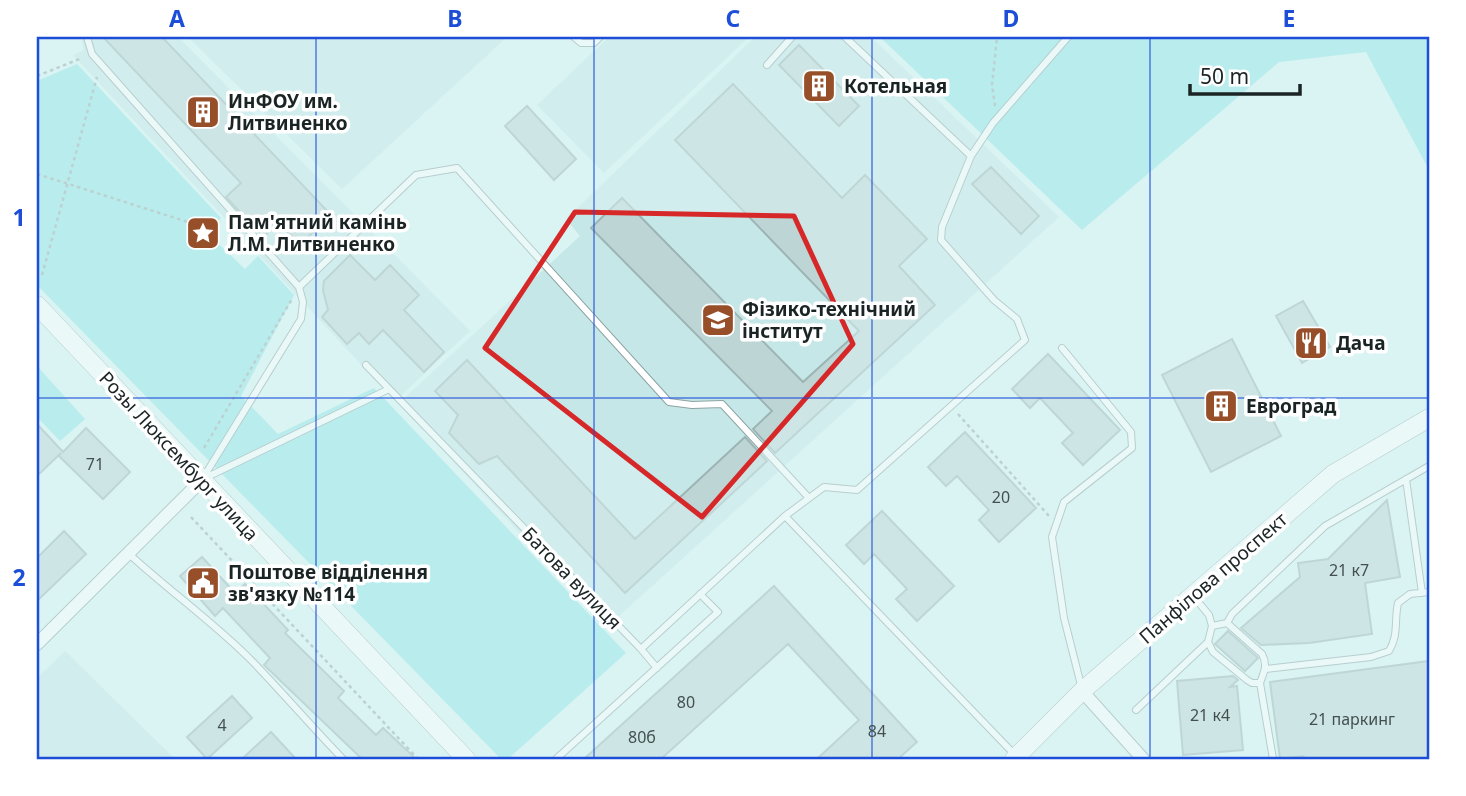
<svg xmlns="http://www.w3.org/2000/svg" width="1466" height="796" font-family="'Noto Sans',sans-serif">
<style>
.built{fill:#c6e7e7}
.green{fill:#91e5e6}
.building{fill:#bed5d5;stroke:#9db4b4;stroke-width:2}
.lines{fill:none;stroke-linecap:round;stroke-linejoin:round}
.lane-casing{stroke:#8da3a3;stroke-width:8}
.street-casing{stroke:#8da3a3;stroke-width:14}
.secondary-casing{stroke:#8da3a3;stroke-width:19}
.path{stroke:#97abab;stroke-width:2.5;stroke-dasharray:3.5 3.5;stroke-linecap:butt}
.lane{stroke:#fff;stroke-width:6}
.street{stroke:#fff;stroke-width:12}
.secondary{stroke:#fff;stroke-width:18}
.marked{fill:none;stroke:#d62828;stroke-width:5;stroke-linejoin:round}
.grid{fill:none;stroke:#1d4ed8;stroke-width:2;stroke-opacity:0.55}
.labels{text-anchor:middle;stroke-width:7;stroke-linejoin:round;paint-order:stroke}
.number-label{font-size:16px;fill:#445050}
.poi-label{font-size:19px;font-weight:bold;fill:#1b2424;stroke:#fff;text-anchor:start}
.street-label{font-size:19px;fill:#1b2424;stroke:#fff}
.neatline{fill:none;stroke:#1d4ed8;stroke-width:2.5}
.grid-label{font-size:23px;text-anchor:middle;font-weight:bold;fill:#1d4ed8}
</style>
<rect width="100%" height="100%" fill="#daf3f3"/>
<path class="built" d="M81,37h97l292,294 -75,70 -322,-346 11,-5z
M188,37h319l-165,152z
M609,37h138l1,1 -144,135 -67,-68z
M755,37h116l188,180 -452,410 -208,-224 181,-167 -14,-17z
M65,651l110,108h-138v-81z"/>
<path class="green" d="M880,37h549v133l-63,-118 -87,10 -197,168z
M77,64l144,154 -14,15 38,36 13,-13 36,39 -53,101 37,38 96,-46 252,265 -118,106h-7l-464,-474v-204z
M37,366l48,53 -25,22 -23,-24z"/>
<path class="building" d="M103,37h59l169,178 -31,30 -21,-23 -16,15 -37,-40 15,-14z
M799,45l60,61 -20,20 -60,-61z
M733,84l109,114 23,-23 62,64 -28,27 36,39 -160,148 -22,-24 19,-18 -181,-183 31,-30 181,184 56,-51 -184,-191z
M527,106l49,53 -22,21 -49,-54z
M991,167l48,49 -18,18 -49,-50z
M350,255l25,25 15,-15 29,30 -15,15 40,42 -20,20 -41,-42 -14,14 -10,-11 -12,11 -25,-27 6,-7 -5,-20 1,-9z
M1303,301l27,46 -28,16 -26,-47z
M1232,339l49,97 -70,36 -49,-97z
M1048,354l72,76 -37,35 -21,-22 11,-10 -33,-35 -10,10 -18,-19z
M467,360l168,179 110,-102 22,24 -142,132 -128,-137 -18,8 -30,-31 9,-18 -23,-24z
M37,424l26,28 23,-24 44,44 -27,27 -44,-43 2,-3 -24,23z
M965,432l71,76 -37,34 -20,-22 10,-10 -32,-34 -11,10 -18,-19z
M1387,500l13,77 -35,6 7,51 -63,9 -48,2 -20,-17 59,-51 -2,-14 30,-4z
M882,511l72,75 -37,35 -21,-22 11,-10 -33,-35 -10,10 -18,-19z
M64,531l22,23 -49,47v-43z
M202,557l33,36 10,-9 43,46 -3,3 59,58 -6,7 38,37 7,-7 33,31h-54l-98,-94 6,-7 -47,-50 -8,8 -35,-40z
M774,586l143,156 -19,17h-81l42,-39 -71,-76 -127,115h-77z
M1228,631l30,27 -13,13 -30,-27z
M1429,661v98h-123l-3,-3 -23,3 -10,-77z
M1233,676l5,4 -8,7 7,-1 6,64 -60,5 -6,-74z
M232,696l20,22 -45,41 -20,-22z
M271,732l25,27h-54z"/>
<g class="lines">
<g class="lane-casing">
<path id="lane" d="M87,37l5,17 207,233 4,15 -2,17 -98,159
M574,37l7,6h13l6,-6
M845,37l126,119
M767,65l25,-28
M299,287l117,-112 41,-7 212,234 23,3 30,-1 87,94
M1062,348l69,84 1,16 -68,54 -12,35 12,81 18,71
M366,365l275,284 144,-133 39,-29 33,3 168,-150 -8,-21 -23,-19 -53,-60 1,-13 29,-71 22,-33 75,-86
M203,479l186,-90
M1406,479l16,114
M785,516l230,239
M128,553c40,37 84,68 123,107 31,32 61,67 92,99
M1194,597l15,18 3,11 -4,16 5,10 34,28 5,3h8l13,76
M1227,623l5,-9 93,-88 104,-60
M1212,626l15,-3 35,31c6,11 2,18 -2,29
M641,649l16,19
M1266,669l105,-12 18,-6c10,-16 5,-30 9,-48l12,-9 19,-2
M1136,710l72,-68
M556,759l162,-147 -18,-18"/>
</g>
<g class="street-casing">
<path id="street" d="M37,644l165,-164
M1082,691l61,68"/>
</g>
<g class="secondary-casing">
<path id="secondary" d="M37,305l429,454
M1014,759l68,-68 251,-217 96,-56"/>
</g>
<path class="path" d="M37,76l45,-18
M995,106l-3,-21 5,-48
M37,174l176,56
M42,275l55,-198
M958,414l91,102
M204,448l88,-149
M191,517l227,242"/>
<use href="#lane" class="lane"/>
<use href="#street" class="street"/>
<use href="#secondary" class="secondary"/>
</g>
<path d="M0 0H1466V796H0ZM575,212l219,4 59,128 -151,173 -217,-169z" fill="#daf3f3" fill-opacity=".55" fill-rule="evenodd"/>
<path class="marked" d="M575,212l219,4 59,128 -151,173 -217,-169z"/>
<path class="grid" d="M316,37v722M594,37v722M872,37v722M1150,37v722M37,398h1392"/>
<defs>
<g id="building-square" transform="scale(1.75)"><rect x="-9" y="-9" width="18" height="18" rx="4" fill="#964f29" stroke="#fff"/><path d="M-4-6H4V6H1V3H-1V6H-4ZM-2.5-4.3h1.7v1.8h-1.7ZM.8-4.3h1.7v1.8H.8ZM-2.5-1h1.7V.8h-1.7ZM.8-1h1.7V.8H.8Z" fill="#fff"/></g>
<g id="sight-square" transform="scale(1.75)"><rect x="-9" y="-9" width="18" height="18" rx="4" fill="#964f29" stroke="#fff"/><path d="M0-6L1.8-2.2L6-1.7L2.9 1.2L3.7 5.4L0 3.3L-3.7 5.4L-2.9 1.2L-6-1.7L-1.8-2.2Z" fill="#fff"/></g>
<g id="university-square" transform="scale(1.75)"><rect x="-9" y="-9" width="18" height="18" rx="4" fill="#964f29" stroke="#fff"/><path d="M0-5L7-2L0 1L-7-2ZM-4 1L0 2.5L4 1V4Q0 6-4 4Z" fill="#fff"/></g>
<g id="restaurant-square" transform="scale(1.75)"><rect x="-9" y="-9" width="18" height="18" rx="4" fill="#964f29" stroke="#fff"/><path d="M-5-6h1v4h1v-4h1v4h1v-4h1v5L-1.5 .5V6h-2V.5L-5-1ZM5-6V6H3V1.5H1.5Q1.5-4 5-6Z" fill="#fff"/></g>
<g id="civic-square" transform="scale(1.75)"><rect x="-9" y="-9" width="18" height="18" rx="4" fill="#964f29" stroke="#fff"/><path d="M-.6-6.5H3V-4.5H.6V-3L4-1V1h2V6H-6V1h2V-1L-.6-3ZM-1.2 2.5V6h2.4V2.5Z" fill="#fff"/></g>
</defs>
<g fill-rule="evenodd">
<use href="#building-square" x="819" y="86"/>
<use href="#building-square" x="203" y="112"/>
<use href="#sight-square" x="203" y="233"/>
<use href="#university-square" x="718" y="320"/>
<use href="#restaurant-square" x="1311" y="343"/>
<use href="#building-square" x="1221" y="406"/>
<use href="#civic-square" x="203" y="583"/>
</g>
<g class="labels">
<g class="number-label">
<text x="95" y="470">71</text>
<text x="1001" y="503">20</text>
<text x="1349" y="576">21 к7</text>
<text x="686" y="708">80</text>
<text x="1210" y="721">21 к4</text>
<text x="1352" y="725">21 паркинг</text>
<text x="222" y="731">4</text>
<text x="877" y="737">84</text>
<text x="642" y="743">80б</text>
</g>
<g class="poi-label">
<text x="844" y="93">Котельная</text>
<text x="228" y="108">ИнФОУ им.<tspan x="228" dy="22">Литвиненко</tspan></text>
<text x="228" y="229">Пам'ятний камінь<tspan x="228" dy="22">Л.М. Литвиненко</tspan></text>
<text x="742" y="316">Фізико-технічний<tspan x="742" dy="22">інститут</tspan></text>
<text x="1336" y="350">Дача</text>
<text x="1246" y="413">Евроград</text>
<text x="228" y="579">Поштове відділення<tspan x="228" dy="22">зв'язку №114</tspan></text>
</g>
<g class="street-label">
<text transform="translate(179 456) rotate(47)" y="7">Розы Люксембург улица</text>
<text transform="translate(572 578) rotate(46)" y="7">Батова вулиця</text>
<text transform="translate(1213 578) rotate(-41)" y="7">Панфілова проспект</text>
</g>
</g>
<rect width="1466" height="796" fill="none" stroke="#ffffff" stroke-width="77"/>
<path d="M1190 84v10h110v-10" fill="none" stroke="#1b2424" stroke-width="3.5"/>
<text x="1200" y="84" font-size="21" fill="#1b2424" stroke="#ffffff" stroke-width="5" paint-order="stroke">50 m</text>
<rect x="38" y="38" width="1390" height="720" class="neatline"/>
<g class="grid-label">
<text x="177" y="27">A</text>
<text x="455" y="27">B</text>
<text x="733" y="27">C</text>
<text x="1011" y="27">D</text>
<text x="1289" y="27">E</text>
<text x="19" y="226">1</text>
<text x="19" y="586">2</text>
</g>
</svg>
